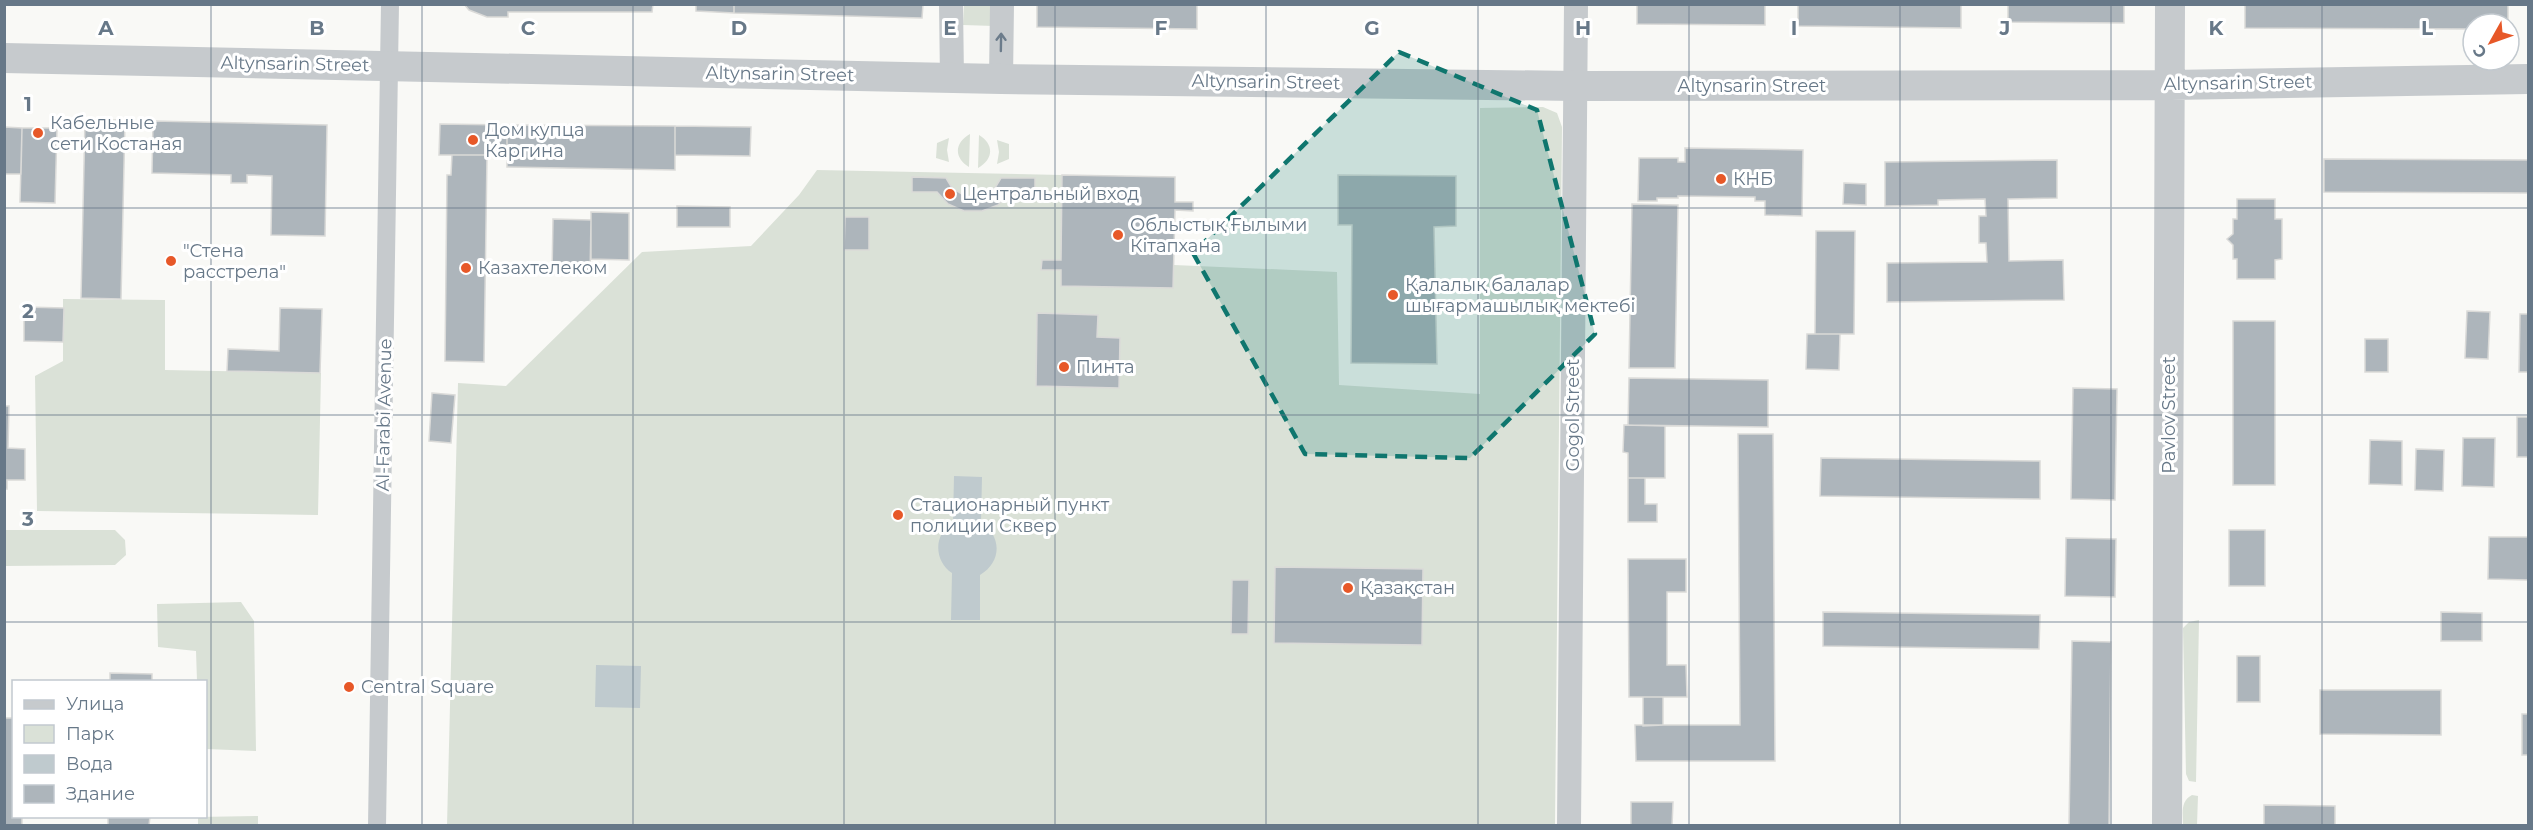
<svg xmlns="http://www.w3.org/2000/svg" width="2533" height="830" font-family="Montserrat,sans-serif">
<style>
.green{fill:#dae1d7}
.water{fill:#bfcace}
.building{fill:#adb5bb;stroke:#dadad8;stroke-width:1.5}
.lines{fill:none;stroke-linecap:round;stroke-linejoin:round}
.pedestrian{stroke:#c6cacd;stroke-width:18}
.minor{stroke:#c6cacd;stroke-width:24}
.tertiary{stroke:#c6cacd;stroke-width:30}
.oneway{stroke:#6c7c8b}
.marked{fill:#0f766e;fill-opacity:0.2;stroke:#0f766e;stroke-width:4.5;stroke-dasharray:12 8;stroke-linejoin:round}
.grid{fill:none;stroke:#677888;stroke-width:1.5;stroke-opacity:0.55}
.poi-dot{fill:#e75828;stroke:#fff;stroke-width:2}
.labels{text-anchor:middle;stroke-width:6;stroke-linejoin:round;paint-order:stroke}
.street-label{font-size:18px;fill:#677888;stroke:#fff}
.poi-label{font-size:18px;fill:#677888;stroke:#fff;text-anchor:start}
.grid-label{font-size:20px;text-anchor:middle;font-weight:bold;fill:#677888;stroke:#fff;stroke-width:6;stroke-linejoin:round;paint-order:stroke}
</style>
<rect width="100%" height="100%" fill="#f9f9f6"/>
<path class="green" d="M964,5h30v21l-31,-1z
M1543,107l14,6 5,14 -7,698 -1108,1 11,-443 48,3 136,-134 109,-6 48,-51 18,-25 245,5 -1,85h-19l-1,10h20v16l112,2 1,-23 163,7 2,113 141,9v-286z
M970,134l-1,33c-15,-9 -15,-24 1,-33z
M979,135c15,9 15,24 -1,33z
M949,138l-2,12 2,12 -13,-4 1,-15z
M997,140l12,4v15l-12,5 2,-12z
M63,299l102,1v70l156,3 -3,142 -281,-4 -2,-135 28,-15z
M5,530h110l10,10 1,15 -11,10 -110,1z
M241,602l13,19 2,130 -50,-2v-67l-9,-1 -1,-30 -38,-4 -1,-43z
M2199,620l-3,162 -7,-1 -3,-7 -3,-146 6,-6z
M2192,795l6,1 -1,29h-14c0,-11 -3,-24 9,-30z
M258,816v9h-60v-8z"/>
<path class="water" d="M954,476l28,1 -1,45c21,14 21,40 -1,53v45h-29l1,-47c-18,-12 -19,-39 1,-50z
M596,665l45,1 -1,42 -45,-1z"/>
<path class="building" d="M464,4h189l-1,8h-144v5h-21l-18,-7z
M696,4h38v9l-38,-2z
M734,4h189l-1,14 -188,-5z
M1037,4h160v25l-160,-2z
M1637,4h128v21l-128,-1z
M1798,4h163v24l-163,-2z
M2008,4h116v19l-116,-1z
M2245,4h263v20h-35v5l-228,-1z
M85,120h40l-4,179 -40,-1z
M153,121l174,4 -2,111 -54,-1 1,-59 -25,-1v8h-16v-8l-79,-2z
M440,124l67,1v30h-68z
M507,125l168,1v44l-168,-3z
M675,126l76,1 -1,29 -75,-1z
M4,127l18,1 -1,46h-17z
M22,128h35l-2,75 -35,-1z
M1685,148l118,2 -1,66 -37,-1v-14h-10v-4l-77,-1v2h-21v3h-19l1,-43h39v4h7z
M452,155h35l-3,207 -39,-1 2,-186h4z
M2324,159l204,1v33l-204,-1z
M2057,160v38l-49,1 1,62 54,-1 1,40 -177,2v-39l100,-1 -1,-19h-7v-27h7l-1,-17 -47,1v5l-53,1v-44z
M1062,175l113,2v25h18v9l-18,-1 -2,78 -112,-2v-16h-20l1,-10h19z
M1338,175l118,1v50l-22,1 3,137 -86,-1 1,-138h-14z
M912,177l34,1 6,10 10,6 11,3 12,-3 10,-6 6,-10h34v15h-25l-12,12 -16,6h-18l-16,-7 -11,-12h-25z
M1844,183l22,1v21l-23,-1z
M2237,199h38v20h7v40l-7,1v19h-38v-20h-4v-14l-6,-6 6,-5v-15h4z
M1632,204l46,1 -3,163h-46z
M677,206l53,1v20h-53z
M591,212l38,1v47l-38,-1z
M845,217h24v33h-25z
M553,219l38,1 -1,55 -38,-1z
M1816,231h39l-1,103h-39z
M24,307l40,1 -1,34 -39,-1z
M280,308l42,1 -2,64 -93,-2 1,-22 51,2z
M2467,311l23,1 -2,47 -23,-1z
M1037,313l61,2 -1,22 23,1 -1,50 -83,-2z
M2520,314h8v58h-9z
M2233,321h42v164h-42z
M1807,334h33l-1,36 -33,-1z
M2365,339h23v33h-23z
M1629,378l139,2v47l-140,-2z
M2073,388l44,1 -2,111 -44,-1z
M432,393l23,2 -4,48 -22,-2z
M4,406h5l-1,42 17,1v31h-18v9h-3z
M2517,417h11v40h-11z
M1624,425l41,1v52h-37v-25l-5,-1z
M1738,434h35l2,327h-139l-1,-36h105z
M2463,438h32l-1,49 -32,-1z
M2370,440l32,1v44l-33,-1z
M2416,449l28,1 -1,41 -28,-1z
M1821,458l219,3v38l-220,-3z
M1628,478h17v26h12v18h-29z
M2229,530h36v56h-36z
M2489,537h39v43l-40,-1z
M2066,538l50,1 -1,58 -50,-1z
M1628,559h58v33h-19v73h19l1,32h-58z
M1275,567l148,2 -1,76 -148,-2z
M1232,580h17l-1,54h-17z
M1823,612l217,3 -1,34 -216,-3z
M2441,612l41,1v28h-41z
M2072,641l39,1 -2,184h-40z
M2237,656h23v46h-23z
M110,673l42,1v8h-42z
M2320,690h121v45l-121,-1z
M1643,697h20v28l-20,1z
M2522,714h6v41h-6z
M4,718h10v98h8v10h-18z
M1631,802h42l-1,24h-41z
M2264,805l71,1v20h-71z
M108,816h42l-1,10h-41z"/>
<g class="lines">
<path class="pedestrian" d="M377,826l13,-822"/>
<path class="minor" d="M951,4l1,74
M1001,79l1,-75
M1569,826l7,-822"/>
<path class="tertiary" d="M4,58l997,21 575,7 595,-1 357,-6
M2167,826l3,-822"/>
</g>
<defs><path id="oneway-shaft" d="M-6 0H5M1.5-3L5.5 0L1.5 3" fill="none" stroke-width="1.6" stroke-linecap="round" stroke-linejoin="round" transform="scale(1.5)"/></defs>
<use class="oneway" href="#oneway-shaft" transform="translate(1001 42) rotate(-89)"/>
<path class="marked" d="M1399,52l138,58 58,224 -125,124 -165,-4 -112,-201z"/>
<path class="grid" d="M211,4v822M422,4v822M633,4v822M844,4v822M1055,4v822M1266,4v822M1478,4v822M1689,4v822M1900,4v822M2111,4v822M2322,4v822M4,208h2524M4,415h2524M4,622h2524"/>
<g class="poi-dot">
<circle cx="38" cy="133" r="6"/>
<circle cx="473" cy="140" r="6"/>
<circle cx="1721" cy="179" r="6"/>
<circle cx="950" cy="194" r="6"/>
<circle cx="1118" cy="235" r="6"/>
<circle cx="171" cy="261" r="6"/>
<circle cx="466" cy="268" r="6"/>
<circle cx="1393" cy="295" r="6"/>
<circle cx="1064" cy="367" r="6"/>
<circle cx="898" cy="515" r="6"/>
<circle cx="1348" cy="588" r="6"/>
<circle cx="349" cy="687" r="6"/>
</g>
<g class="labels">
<g class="street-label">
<text transform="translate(295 64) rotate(1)" y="6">Altynsarin Street</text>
<text transform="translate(780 74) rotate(1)" y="6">Altynsarin Street</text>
<text transform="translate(1266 82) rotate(1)" y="6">Altynsarin Street</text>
<text transform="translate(2238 83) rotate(-1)" y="6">Altynsarin Street</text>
<text x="1752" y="92">Altynsarin Street</text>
<text transform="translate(384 415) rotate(-89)" y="6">Al-Farabi Avenue</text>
<text transform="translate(1573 415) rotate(-90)" y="6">Gogol Street</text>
<text transform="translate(2169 415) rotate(-90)" y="6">Pavlov Street</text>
</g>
<g class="poi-label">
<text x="50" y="129">Кабельные<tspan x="50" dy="21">сети Костаная</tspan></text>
<text x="485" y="136">Дом купца<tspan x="485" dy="21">Каргина</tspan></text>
<text x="1733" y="185">КНБ</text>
<text x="962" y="200">Центральный вход</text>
<text x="1130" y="231">Облыстық Ғылыми<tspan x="1130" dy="21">Кітапхана</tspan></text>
<text x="183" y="257">"Стена<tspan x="183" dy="21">расстрела"</tspan></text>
<text x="478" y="274">Казахтелеком</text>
<text x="1405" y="291">Қалалық балалар<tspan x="1405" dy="21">шығармашылық мектебі</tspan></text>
<text x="1076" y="373">Пинта</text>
<text x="910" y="511">Стационарный пункт<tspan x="910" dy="21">полиции Сквер</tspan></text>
<text x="1360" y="594">Қазақстан</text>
<text x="361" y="693">Central Square</text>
</g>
</g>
<g class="grid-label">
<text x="106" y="35">A</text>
<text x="317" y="35">B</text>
<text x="528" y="35">C</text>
<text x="739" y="35">D</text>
<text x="950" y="35">E</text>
<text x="1161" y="35">F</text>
<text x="1372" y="35">G</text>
<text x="1583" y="35">H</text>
<text x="1794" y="35">I</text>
<text x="2005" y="35">J</text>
<text x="2216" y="35">K</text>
<text x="2427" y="35">L</text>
<text x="28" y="111">1</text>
<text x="28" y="318">2</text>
<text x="28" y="526">3</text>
</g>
<rect width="2533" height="830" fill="none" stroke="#677888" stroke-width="12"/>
<rect x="12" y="680" width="195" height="138" fill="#ffffff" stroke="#c2c9cf" stroke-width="1.5"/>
<rect x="24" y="700" width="30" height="9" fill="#c6cacd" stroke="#c2c9cf" stroke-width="1.5"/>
<text x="66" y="710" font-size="18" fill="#677888">Улица</text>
<rect x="24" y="725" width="30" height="18" fill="#dae1d7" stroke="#c2c9cf" stroke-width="1.5"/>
<text x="66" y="740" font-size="18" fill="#677888">Парк</text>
<rect x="24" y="755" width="30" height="18" fill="#bfcace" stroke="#c2c9cf" stroke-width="1.5"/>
<text x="66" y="770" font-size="18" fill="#677888">Вода</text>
<rect x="24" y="785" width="30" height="18" fill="#adb5bb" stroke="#c2c9cf" stroke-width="1.5"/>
<text x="66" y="800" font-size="18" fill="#677888">Здание</text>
<g transform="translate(2491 42) rotate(230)"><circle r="28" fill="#ffffff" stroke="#c2c9cf" stroke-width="1.5"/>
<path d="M0-4.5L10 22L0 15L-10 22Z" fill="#e75828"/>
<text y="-9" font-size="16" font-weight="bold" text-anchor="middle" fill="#677888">С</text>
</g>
</svg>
